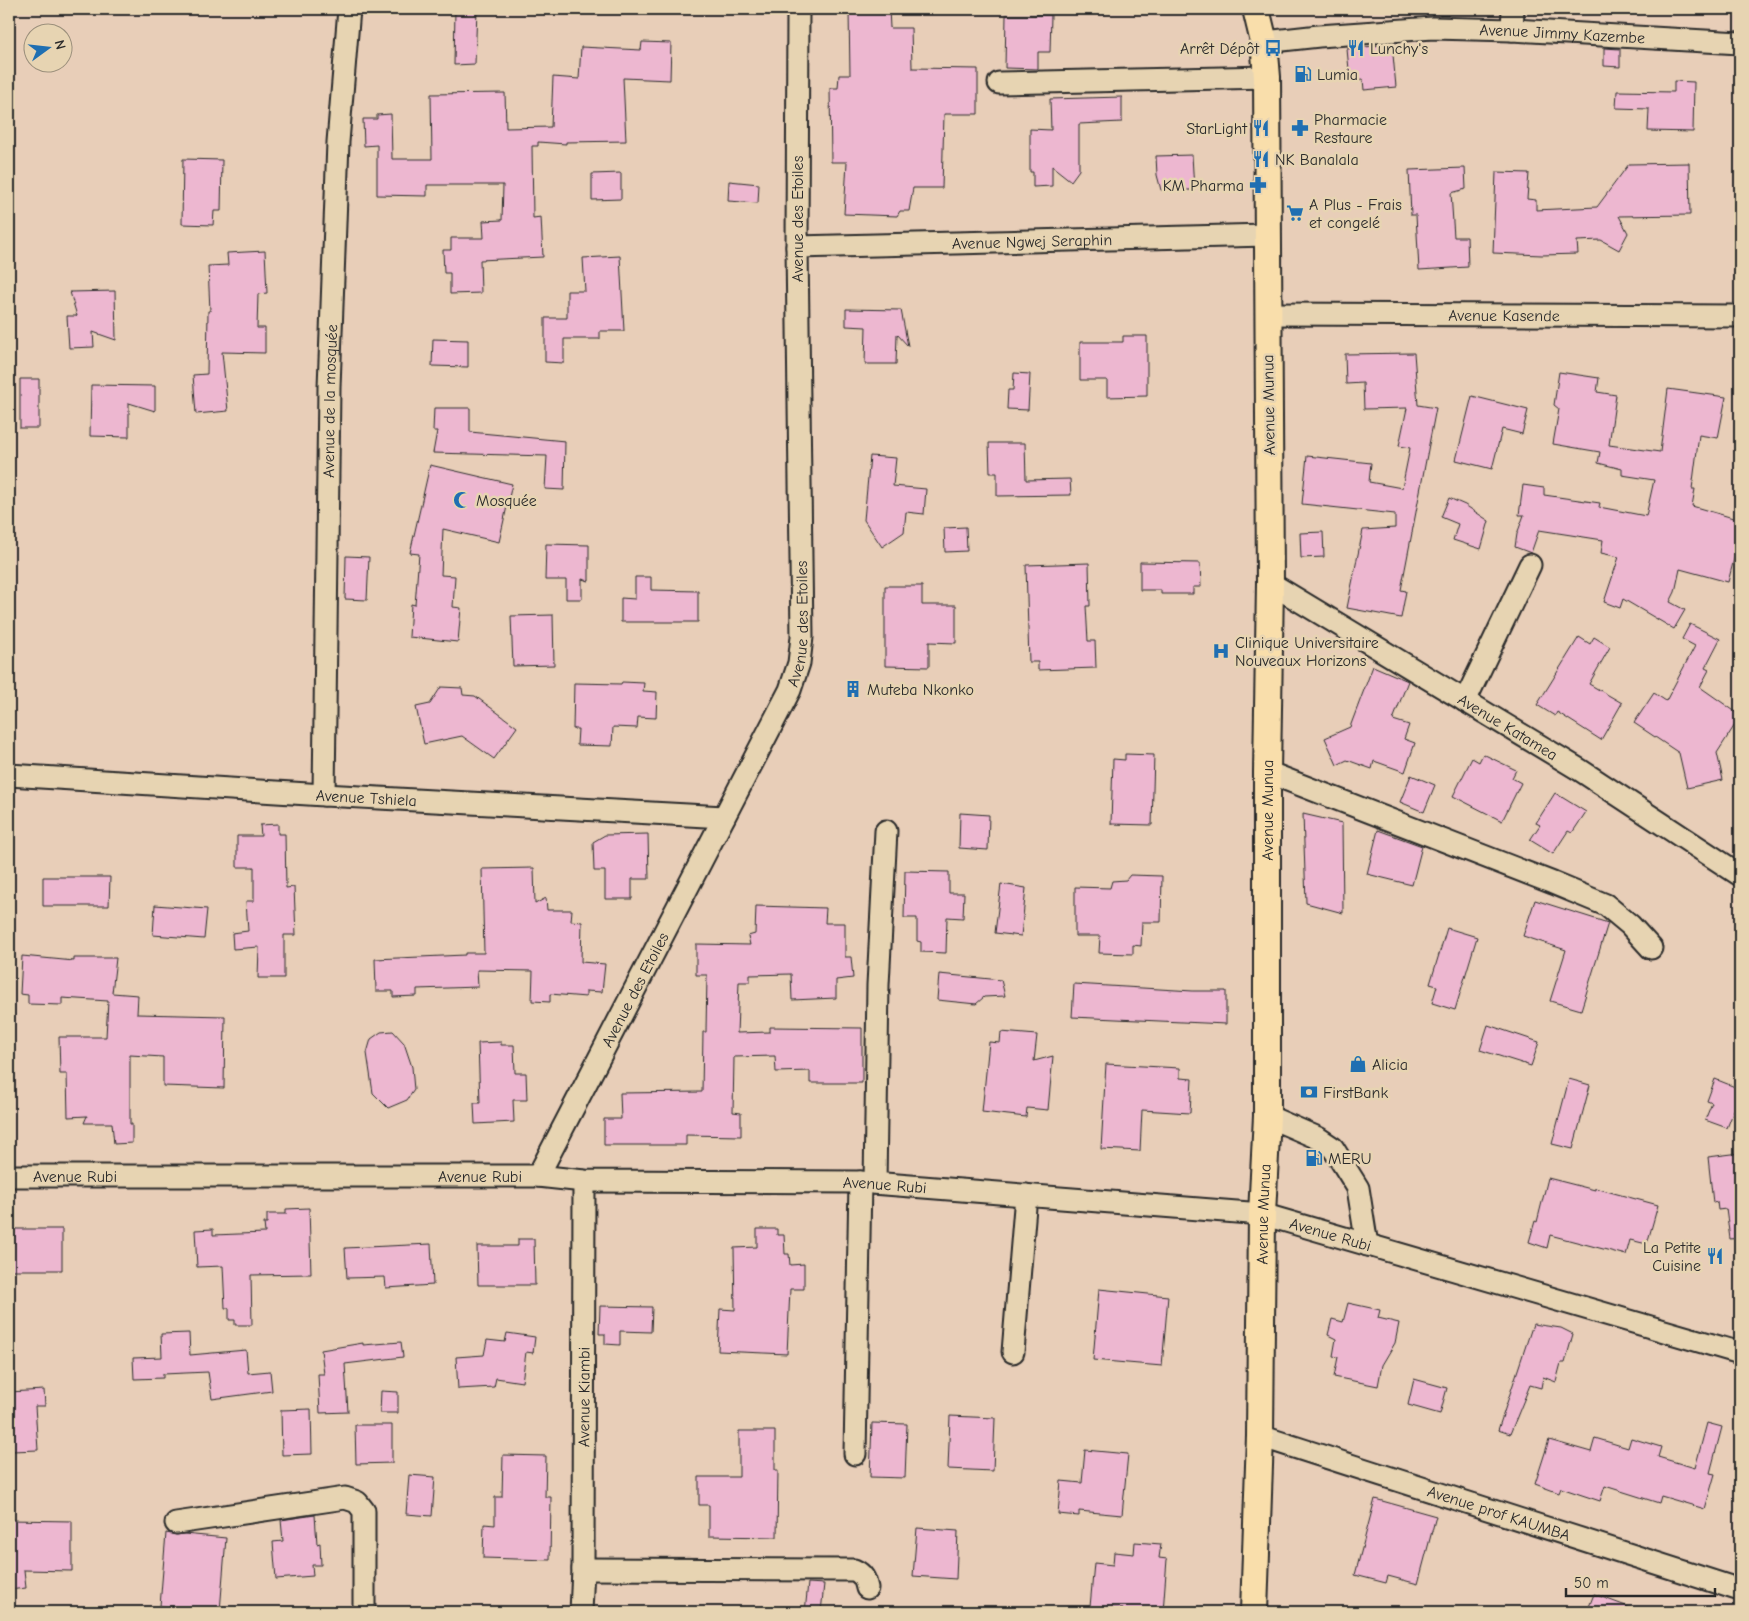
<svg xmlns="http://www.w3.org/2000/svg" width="1749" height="1621" font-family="'Comic Neue',sans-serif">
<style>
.building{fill:#edb7d0;stroke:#2b2b2b}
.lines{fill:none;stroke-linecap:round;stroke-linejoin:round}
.minor-casing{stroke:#2b2b2b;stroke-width:25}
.major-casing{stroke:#2b2b2b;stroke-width:30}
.minor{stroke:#e7d4b2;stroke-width:21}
.major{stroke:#f9deab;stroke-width:26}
.labels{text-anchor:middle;stroke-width:5;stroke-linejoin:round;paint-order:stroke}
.street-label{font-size:16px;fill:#2b2b2b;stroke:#e7d4b2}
.poi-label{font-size:16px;fill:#2b2b2b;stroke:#e7d4b2;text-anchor:start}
</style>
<rect width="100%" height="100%" fill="#e8ceb8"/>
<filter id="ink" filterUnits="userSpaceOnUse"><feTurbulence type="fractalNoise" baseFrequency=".02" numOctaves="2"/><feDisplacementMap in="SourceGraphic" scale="10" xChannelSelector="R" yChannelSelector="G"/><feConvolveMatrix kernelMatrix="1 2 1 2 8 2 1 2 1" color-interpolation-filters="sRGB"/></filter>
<g filter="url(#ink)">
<path class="building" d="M455,9h22l-2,55 -21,1z
M859,9h30l1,19h21l1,40 66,1v45h-34l-2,74h-29l-4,23h-9l-3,5 -53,-2 3,-52h-16l-1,-74h8l1,-13h11l-1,-64h10z
M1006,15h45l-1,37h-12v17l-33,-1z
M642,42l29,1 -1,37 -47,-2 3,63 -60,1v2l-28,-2v4h-6l1,72 8,-1 2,40 -63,3 1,33 -31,1v-21h-6l-1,-23h8v-12h33l-1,-17 19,-1 1,-35h-76v11l-50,-1v-50l-13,1 -1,-27h14v-4l14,-1 1,45h40l-1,-65 74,-1 1,35 45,-1 2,-50 26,2 2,-32 60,3z
M1392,44l4,43 -32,3 -1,-11 -13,1 -3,-31z
M1604,48l16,1v18l-16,-1z
M1674,81l20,1 -1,50 -45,-1 1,-22 -33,-1 1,-17 57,1z
M1122,97v25l-43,2v46l-8,11 -19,-15v20l-19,1v-15h-3v-43l21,1 -1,-31z
M1192,155l2,35h-33l-4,-15 -1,-19z
M183,159l39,1 -1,51h-7l-1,14 -31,-1z
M1689,163l1,52 -71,1 9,17 -9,17 -18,-10 -24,1 1,13 -36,1 -49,-2 3,-81 33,1 -2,26 9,1v10l61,-3 32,-43z
M1465,168l1,21 -15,4 3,44h13l1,30 -49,3 -3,-55h-5l-2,-45z
M621,173v26l-29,1v-26z
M729,181l30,3 -1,19 -30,-2z
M265,251l2,42 -9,1 -1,34h8v25l-43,-1 6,59 -32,3 -3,-39 14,-1 1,-63h2l-2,-45 20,-1 -1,-12z
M620,256l4,75h-24v8h-36v24l-19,-1v-44h22v-27h18l-2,-33z
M115,291l1,49 -23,-8 1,15 -25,1 -2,-32h10l-7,-24z
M846,309l55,1 7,36 -11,-12 -1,30h-31l1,-37 -20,-1z
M1123,336h24v60l-40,1v-17h-27v-38h43z
M433,339l35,1v27l-36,-1z
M1414,353l4,52 18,3 -35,182 5,1 -5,27 -54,-10 16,-78 32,-2v-14l-93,-10 5,-48 64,7 -2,19 33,6 8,-40 -11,-2 8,-38 -43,1 -1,-26 -17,1 -1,-30z
M1559,372l40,6 -2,14 19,3 -7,50 51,7 8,-63 58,8 -8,41 -19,-3 -7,54h3l-3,17 48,14v16l-12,46 -48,-13 -5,23 -5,10 15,8 -11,19 -51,-30 -3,9 -16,-6 15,-45 -18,-4 2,-13 -64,-10 -8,23 -16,-6 2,-13 7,-19h-5l4,-30 21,3v7l56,8 -1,4 47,9 8,-36 -32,-5v-6l-24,-6 2,-11 -47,-8 6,-35 -5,-4z
M1014,373l16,1 -2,36 -21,-1 1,-19h5z
M20,379h19v49h-19z
M91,385l64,1v25l-26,-8v34l-39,-1z
M1472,396l56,14 -6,24 -20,-5 -10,40 -36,-9z
M434,408h36v24l95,9 -1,49 -19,-1 2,-33 -114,-3 4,-22h-4z
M989,443h36l1,37 44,-1 1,16 -74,1v-23h-7z
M870,456l26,2 -3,28 33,3 -2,25 -18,-2 -2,20 -22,15 -18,-27z
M430,465l82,19 -13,58 -56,-13 -2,46 14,1 -2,31 8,1 -3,34 -49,-5 2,-33 4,1 4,-51 -9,-1z
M1449,498l16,7 24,16 -8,28 -28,-9 5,-16 -17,-7z
M966,527l1,24 -22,1 -1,-24z
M1323,532l1,25 -23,1 -1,-25z
M546,544l43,1v36l-7,-2v20h-16v-19h-21z
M346,556l23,1 -2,43 -22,-1z
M1140,562l60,1 1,24h-8v7h-32v-4h-21z
M1089,563l1,43h-4l2,35h7l1,27 -58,2v-8h-9l-3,-97z
M635,577h16v13l47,1v31h-77v-24l14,1z
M885,586h37v19h34v38l-27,-1v25l-44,-1z
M553,615l1,50 -41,1 -2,-50z
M1690,624l30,15 -15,29 4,2 -9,17 40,28v2l-23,36 6,27 -36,8 -8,-35 -45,-30 20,-30 12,8 29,-55 -13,-7z
M1579,637l11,7 4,-7 16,10 -21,37 33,19 -21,37 -44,-28 -2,4 -18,-11z
M1373,666l35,15 -15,39 16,5 -5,14 11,4 -10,29 -31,-11 -2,8 -25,-9 -10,5 -12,-27 25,-11z
M622,682l22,1 -1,8 14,1 -1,26 -18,-1 -1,11 -24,-1 -1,19 -35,-1 1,-16h-5l1,-46 47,1z
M441,687l21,1 1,7 12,1 42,31 -23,32 -32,-23 -38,8 -8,-37 14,-3z
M1125,754l29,1 -2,70 -41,-1 2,-65 12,1z
M1483,754l33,16 -4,8 9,5 -19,38 -49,-25 19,-38 7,4z
M1411,775l24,10 -11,27 -24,-10z
M1555,793l31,19 -14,21 -4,-2 -15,23 -23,-14 10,-15 -4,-2z
M960,813l29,2 -1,35 -29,-2z
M1303,814l39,9 1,90 -37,-10z
M278,824v10h7l1,54 8,-1 2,48h-12v43h-26l1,-31 -26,2 -1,-16 16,-2 -2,-30h8v-34h-17v-31h24l-1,-11z
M1378,830l44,16 -10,39 -45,-11z
M648,834l1,45h-17v20h-27v-28h-11l-1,-29 12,-7z
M534,868l1,36 11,-6 1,12h25l-1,11 11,1 -1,40 24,2 -3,28 -16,-1v6l-36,-3v8l-18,-1 1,-30 -56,-1 1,17 -61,2v7l-24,1v-6h-17l-1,-32 90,-4v-2h19l-2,-84z
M905,871l44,1v21h15l-1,25 -16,-1 -1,36 -25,-1v-10l-4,-1v-23h-13z
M1130,875l32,1 -1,46h-19l-1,24 -8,-1v9l-34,-1 1,-17h-25v-49l35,1 2,-7 14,-1z
M43,877h67l-1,29h-66z
M1001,884l25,4 -5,48 -26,-3z
M1535,900l73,23 -27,87 -31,-9 16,-51 -43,-14z
M155,905l52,4 -3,30 -51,-4z
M756,906l70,2 -1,15h20v34h6l2,21 -17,2v18l-44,2 -1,-26 -41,1v7h-11l-2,51 33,-1v-5l92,1v55h-52v-12l-34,1 -1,-16 -41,1 -1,55 8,1v23l-55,-1v10h-82v-26h17l-1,-26 82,-1 1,-60h3l1,-57h-11v-31l54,1 -2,-9 7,-2z
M1447,928l30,9 -22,73 -23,-7 5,-17 -7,-2z
M22,956l52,5v-3h42l-4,35 26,2 -1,19 88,2 -1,72 -61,-2v-29l-33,-2v69h2v19l-18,1 -2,-21h-28l3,-7 -19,1 -1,-43h-7l-1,-37h47l2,-36 -46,-3v7l-34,-1v-9l-8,-1z
M939,974l62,6 4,16 -21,1 -8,7 -39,-4z
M1074,984l119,7h33v33l-154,-7z
M1488,1025l51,17 -8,24 -51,-16z
M393,1031l11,12 8,24 2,23 -7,10 -19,8 -15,-15 -6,-40 4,-14 10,-7z
M1001,1032l36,3 -3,26 19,-5 -5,54 -21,-2 -1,9 -44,-5 7,-70 11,1z
M501,1042v3h13l1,28h11l1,27h-14l1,22 -39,2 -1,-21h6l-2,-60z
M1106,1064l74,4v10l12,1 -2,34 -48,-3 -2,41 -39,-2z
M1569,1079l21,6 -17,64 -21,-5z
M1715,1079l25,10v6l-13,33 -22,-8 7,-17 -5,-2z
M1740,1153v85l-10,1 -4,-30 -8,1 -1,-8 -4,1 -5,-46z
M1548,1178l47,12v-2l63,17 -11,39 -17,-4 -4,15 -76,-20 -3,13 -18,-6 6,-21 2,1z
M309,1208l2,66 -60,1 1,50h-17v-5h-6v-12h-4l-2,-42 -26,1 -2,-37 18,-1v6l52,-2 -1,-10h3v-9h19v-5z
M9,1229h53v41h-53z
M757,1229h20v6h7l1,19h4l1,11 14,-1v25h-14l-3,65 -69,-3 2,-42 15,1 -1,-62 23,-1z
M518,1239h16l1,46h-57l-1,-39h41z
M431,1244l2,41 -47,3 -1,-11 -38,1 -2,-30z
M1099,1289l69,7 -6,70 -69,-6z
M1348,1303l32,7 -2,8 21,5 -4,20 -13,22 -4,21 -44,-9 4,-20 -5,-1 3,-17 -8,-4 4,-16 11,3z
M600,1306l52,1 -1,25 -31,-1v14l-15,-1v-10h-6z
M1533,1324l28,4 12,6 -8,29h-4l-5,19 -13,-5 -2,11 -11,-3 -20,49 -12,-4z
M189,1333l1,22 56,-5 2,23 22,-2 2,20 -60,8 -4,-27 -45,2v4l-29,1 -1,-21 29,-1 -1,-23z
M507,1333l28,4 -2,16 -7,-1 -4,30 -26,-4 -2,9 -36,2 -2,-32 28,-2 3,-15 18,2z
M401,1342l2,15 -58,7 3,48 -28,1 -2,-39h6l-3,-24 42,-7v2z
M1414,1379l33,9 -7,26 -32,-9z
M44,1390l1,16h-10l3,44 -26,1 -1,-27 -2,1v-33z
M381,1391l17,1v21h-18z
M311,1409l1,45 -30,1 -1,-45z
M950,1416l45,2 -2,53 -45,-2z
M872,1423l35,1 -2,54 -35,-1z
M1707,1423l15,4 -12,46 5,1 -10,35 -44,-13 -2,7 -54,-17 -5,15 -39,-13 -2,5 -24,-9 14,-44 42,12 4,-14 33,10 3,-10 30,9 -3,10 37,11z
M355,1425h37v38l-36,1z
M739,1431h36v39h3l-1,67 -68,-1v-31h-10v-28h40z
M1085,1450l43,4 -6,61 -43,-4v5l-21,-2 3,-33 21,2z
M503,1455l43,1 -1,41h6l-1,63 -67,-2 1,-34 11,1v-28h7z
M409,1475l26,2 -3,39 -26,-2z
M1375,1499l61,17 -18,68 -30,-8 -2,7 -31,-8z
M315,1515l2,29 3,-1 1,22h-9l1,11 -37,3 -3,-37 10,-1 -2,-21z
M9,1520l63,1v50l-48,-1 2,18 -17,2z
M917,1528l41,3 -2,48 -43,-3z
M166,1533l11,2 7,-1 42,4 -6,73 -60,-5z
M1135,1542l26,2 -2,14 8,1 -4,53h-40v-3l-33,-2 4,-44 19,2 1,-13 20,2z
M808,1583l16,1 -3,28h-16z
M1594,1594l45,17v1h-52z"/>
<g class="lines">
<g class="minor-casing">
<g id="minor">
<path d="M1512,30l1,-21"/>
<path id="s1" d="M1264,42l55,-6 114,-8 79,2 228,13"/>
<path d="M999,83l268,-6"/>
<path id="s2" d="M797,247l470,-12"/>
<path id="s3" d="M1268,314l472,2"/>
<path id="s4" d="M1270,583l310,187 160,105"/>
<path d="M1465,701l65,-136"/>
<path d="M1267,772l286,111 53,22 24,20 21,23"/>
<path id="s5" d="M9,775l315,20 400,22"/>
<path id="s6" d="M324,795l5,-408 9,-245 11,-133"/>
<path d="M1267,1116l51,22 15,10 25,40 9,57"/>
<path id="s7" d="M9,1176h529l46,5 276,1 402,32 478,139"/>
<path id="s8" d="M538,1176l252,-486 9,-27 3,-26 -5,-390 1,-238"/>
<path d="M875,1183l3,-198 8,-154"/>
<path d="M1013,1352l13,-157"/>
<path id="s9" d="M1260,1436l480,154"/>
<path d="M855,1454l5,-272"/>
<path d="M176,1523l169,-25 12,4 7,9v101"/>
<path d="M583,1569l271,1c9,4 11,9 13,18"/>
<path id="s10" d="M581,1612l2,-43 1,-388"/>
</g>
</g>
<g class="major-casing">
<g id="major">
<path id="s11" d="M1254,1612l6,-176 2,-222 5,-98v-344l3,-189 -3,-506 -3,-35 -8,-33"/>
</g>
</g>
<use href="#minor" class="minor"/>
<use href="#major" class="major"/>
</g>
</g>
<defs>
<g id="bus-bare" transform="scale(1.35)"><path d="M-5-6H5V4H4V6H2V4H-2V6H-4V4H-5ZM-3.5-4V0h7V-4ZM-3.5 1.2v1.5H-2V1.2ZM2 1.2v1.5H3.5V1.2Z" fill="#1f6fb2" stroke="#e7d4b2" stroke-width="2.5" paint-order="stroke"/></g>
<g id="restaurant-bare" transform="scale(1.35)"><path d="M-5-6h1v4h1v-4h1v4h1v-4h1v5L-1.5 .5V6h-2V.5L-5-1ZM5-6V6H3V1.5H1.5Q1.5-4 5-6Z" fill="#1f6fb2" stroke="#e7d4b2" stroke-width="2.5" paint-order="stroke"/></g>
<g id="fuel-bare" transform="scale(1.35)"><path d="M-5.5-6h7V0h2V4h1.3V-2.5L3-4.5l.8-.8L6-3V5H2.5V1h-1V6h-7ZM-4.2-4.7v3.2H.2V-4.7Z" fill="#1f6fb2" stroke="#e7d4b2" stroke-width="2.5" paint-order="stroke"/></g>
<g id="pharmacy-bare" transform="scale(1.35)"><path d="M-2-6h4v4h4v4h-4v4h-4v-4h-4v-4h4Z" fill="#1f6fb2" stroke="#e7d4b2" stroke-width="2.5" paint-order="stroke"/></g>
<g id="supermarket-bare" transform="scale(1.35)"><path d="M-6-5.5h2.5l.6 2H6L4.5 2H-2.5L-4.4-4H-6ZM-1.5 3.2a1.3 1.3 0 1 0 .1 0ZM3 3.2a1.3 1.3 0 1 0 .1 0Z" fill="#1f6fb2" stroke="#e7d4b2" stroke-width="2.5" paint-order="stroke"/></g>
<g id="mosque-bare" transform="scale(1.35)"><path d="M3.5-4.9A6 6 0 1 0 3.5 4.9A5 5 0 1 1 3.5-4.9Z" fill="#1f6fb2" stroke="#e7d4b2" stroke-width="2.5" paint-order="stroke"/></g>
<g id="hospital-bare" transform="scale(1.35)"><path d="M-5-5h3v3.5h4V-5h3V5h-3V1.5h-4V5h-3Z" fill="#1f6fb2" stroke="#e7d4b2" stroke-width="2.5" paint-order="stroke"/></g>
<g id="building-bare" transform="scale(1.35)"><path d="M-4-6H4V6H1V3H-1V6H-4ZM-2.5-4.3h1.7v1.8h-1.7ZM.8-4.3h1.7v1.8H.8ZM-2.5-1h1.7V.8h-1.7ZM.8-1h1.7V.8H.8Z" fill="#1f6fb2" stroke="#e7d4b2" stroke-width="2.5" paint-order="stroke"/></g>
<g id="shop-bare" transform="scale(1.35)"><path d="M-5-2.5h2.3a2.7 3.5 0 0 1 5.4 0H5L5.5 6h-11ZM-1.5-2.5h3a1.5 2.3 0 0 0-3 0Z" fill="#1f6fb2" stroke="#e7d4b2" stroke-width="2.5" paint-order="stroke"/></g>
<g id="bank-bare" transform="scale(1.35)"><path d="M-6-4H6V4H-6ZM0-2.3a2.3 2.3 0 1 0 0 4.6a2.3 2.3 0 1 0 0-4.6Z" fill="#1f6fb2" stroke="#e7d4b2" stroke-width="2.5" paint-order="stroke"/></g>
</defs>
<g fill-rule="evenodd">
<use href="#bus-bare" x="1273" y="48"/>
<use href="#restaurant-bare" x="1356" y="48"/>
<use href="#fuel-bare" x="1303" y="74"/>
<use href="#restaurant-bare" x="1261" y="128"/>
<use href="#pharmacy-bare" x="1300" y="128"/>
<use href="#restaurant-bare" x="1261" y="159"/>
<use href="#pharmacy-bare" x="1258" y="185"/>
<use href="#supermarket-bare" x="1295" y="213"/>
<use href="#mosque-bare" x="462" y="500"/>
<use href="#hospital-bare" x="1221" y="651"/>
<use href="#building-bare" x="853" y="689"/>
<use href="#shop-bare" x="1358" y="1064"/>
<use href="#bank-bare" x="1309" y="1092"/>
<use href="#fuel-bare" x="1314" y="1158"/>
<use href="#restaurant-bare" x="1715" y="1256"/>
</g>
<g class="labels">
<g class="street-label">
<text dy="6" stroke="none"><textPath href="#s1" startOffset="299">Avenue Jimmy Kazembe</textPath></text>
<text transform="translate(797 219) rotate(-90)" y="6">Avenue des Etoiles</text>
<text dy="6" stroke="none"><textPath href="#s2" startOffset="235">Avenue Ngwej Seraphin</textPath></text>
<text dy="6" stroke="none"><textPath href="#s3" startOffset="236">Avenue Kasende</textPath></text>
<text dy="6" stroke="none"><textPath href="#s6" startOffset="394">Avenue de la mosquée</textPath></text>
<text transform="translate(1268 405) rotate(-91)" y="6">Avenue Munua</text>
<text dy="6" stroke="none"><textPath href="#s8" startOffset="615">Avenue des Etoiles</textPath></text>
<text dy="6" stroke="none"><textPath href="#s4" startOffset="278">Avenue Katamea</textPath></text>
<text dy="6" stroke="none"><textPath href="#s5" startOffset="358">Avenue Tshiela</textPath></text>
<text dy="6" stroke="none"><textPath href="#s11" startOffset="802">Avenue Munua</textPath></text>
<text dy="6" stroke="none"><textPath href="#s8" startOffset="210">Avenue des Etoiles</textPath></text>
<text dy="6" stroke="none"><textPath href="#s7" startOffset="66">Avenue Rubi</textPath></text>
<text dy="6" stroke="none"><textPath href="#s7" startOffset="471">Avenue Rubi</textPath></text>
<text dy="6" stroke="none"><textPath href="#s7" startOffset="876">Avenue Rubi</textPath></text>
<text dy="6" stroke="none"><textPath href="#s11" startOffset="398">Avenue Munua</textPath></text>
<text dy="6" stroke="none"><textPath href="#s7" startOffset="1326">Avenue Rubi</textPath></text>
<text dy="6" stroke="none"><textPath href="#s10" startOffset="215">Avenue Kiambi</textPath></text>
<text dy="6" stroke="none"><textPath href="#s9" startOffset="251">Avenue prof KAUMBA</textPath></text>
</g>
<g class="poi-label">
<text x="1259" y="54" text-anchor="end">Arrêt Dépôt</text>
<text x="1370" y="54">Lunchy's</text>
<text x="1317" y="80">Lumia</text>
<text x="1314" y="125">Pharmacie<tspan x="1314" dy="18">Restaure</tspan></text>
<text x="1247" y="134" text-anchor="end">StarLight</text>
<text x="1275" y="165">NK Banalala</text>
<text x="1244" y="191" text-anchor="end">KM Pharma</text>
<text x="1309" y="210">A Plus - Frais<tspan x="1309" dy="18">et congelé</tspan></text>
<text x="476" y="506">Mosquée</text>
<text x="1235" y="648">Clinique Universitaire<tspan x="1235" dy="18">Nouveaux Horizons</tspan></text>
<text x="867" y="695">Muteba Nkonko</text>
<text x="1372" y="1070">Alicia</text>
<text x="1323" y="1098">FirstBank</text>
<text x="1328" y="1164">MERU</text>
<text x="1701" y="1253" text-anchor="end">La Petite<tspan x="1701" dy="18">Cuisine</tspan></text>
</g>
</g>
<rect width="1749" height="1621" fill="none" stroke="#e7d4b2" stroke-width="30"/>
<rect x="15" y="15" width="1719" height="1591" fill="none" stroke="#2b2b2b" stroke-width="2" filter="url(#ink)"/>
<g transform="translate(48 48) rotate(75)"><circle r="24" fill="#e7d4b2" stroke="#9c907c"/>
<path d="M0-4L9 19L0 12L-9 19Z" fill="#1f6fb2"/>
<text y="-8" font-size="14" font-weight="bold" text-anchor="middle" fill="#2b2b2b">N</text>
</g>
<path d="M1566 1588v8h149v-8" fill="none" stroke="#2b2b2b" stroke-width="2.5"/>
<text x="1574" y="1588" font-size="15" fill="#2b2b2b" stroke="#e7d4b2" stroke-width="4" paint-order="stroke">50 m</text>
</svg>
